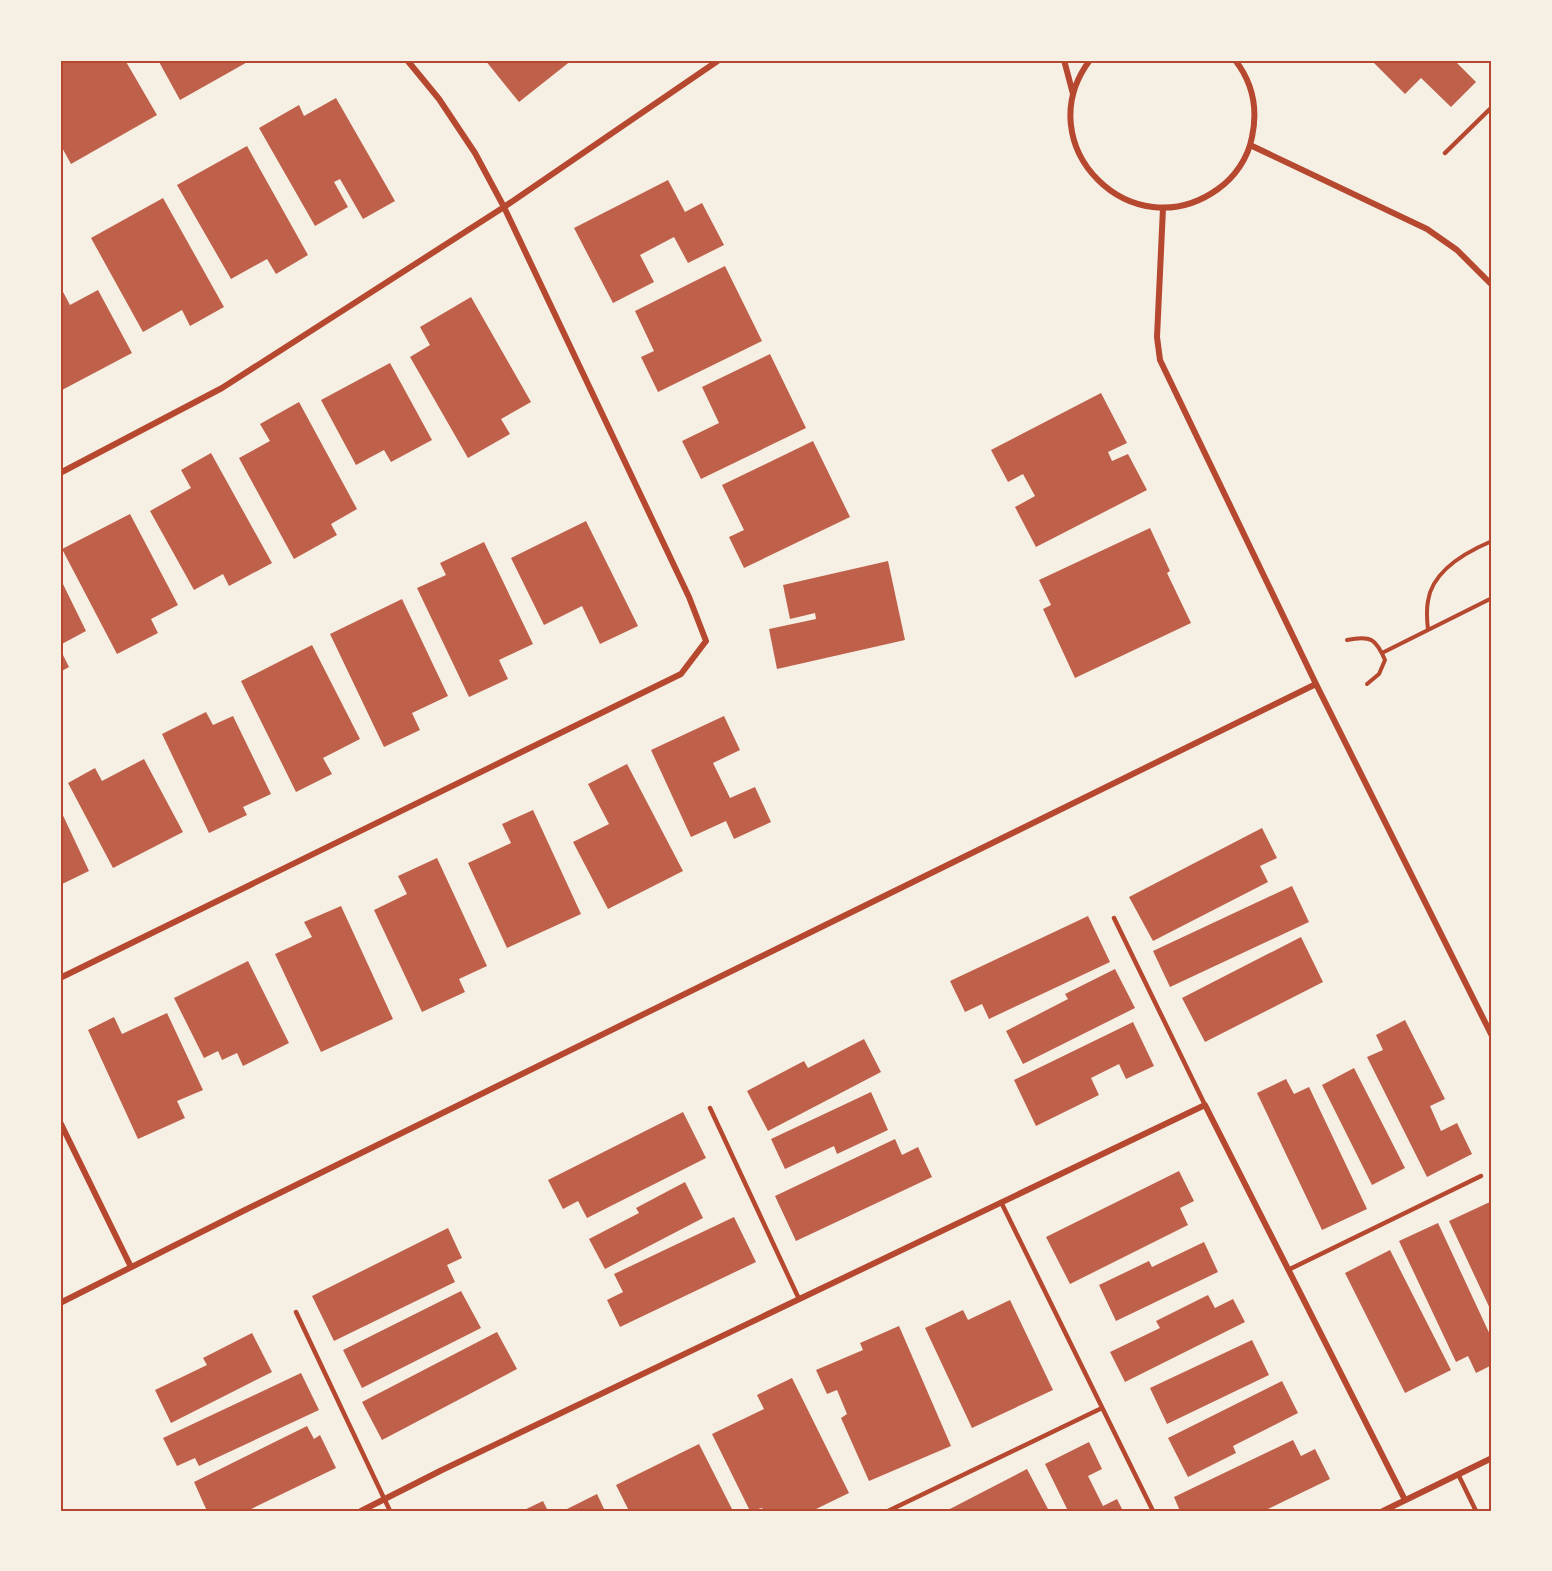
<svg xmlns="http://www.w3.org/2000/svg" width="1552" height="1571" font-family="'DM Sans',sans-serif">
<style>
.building{fill:#bf614a}
.lines{fill:none;stroke-linecap:round;stroke-linejoin:round}
.path{stroke:#b5482f;stroke-width:4}
.service{stroke:#b5482f;stroke-width:4.5}
.minor{stroke:#b5482f;stroke-width:6}
.neatline{fill:none;stroke:#b5482f;stroke-width:2}
</style>
<rect width="100%" height="100%" fill="#f6efe4"/>
<path class="building" d="M60,60h65l32,55 -86,49 -11,-20z
M158,60h93l-71,40z
M485,60h87l-53,42z
M1371,60h83l22,22 -25,25 -30,-29 -16,16z
M336,98l59,103 -32,18 -23,-40 -6,3 14,25 -33,19 -56,-98 40,-23 5,11z
M247,146l61,109 -32,19 -9,-15 -36,20 -54,-94z
M668,180l17,32 17,-9 22,42 -36,18 -14,-26 -34,18 14,27 -41,21 -39,-75z
M163,198l61,109 -34,19 -8,-16 -39,22 -52,-94z
M725,266l37,75 -104,51 -17,-35 13,-6 -19,-40z
M62,290l8,15 28,-15 34,63 -70,37 -2,-2v-96z
M471,297l60,105 -30,17 9,15 -42,24 -58,-101 20,-12 -10,-18z
M770,354l36,74 -105,51 -19,-38 37,-18 -17,-36z
M390,363l42,77 -41,22 -7,-12 -28,15 -35,-65z
M1101,393l26,50 -19,9 4,9 16,-7 19,36 -111,57 -21,-40 20,-11 -12,-22 -15,8 -17,-32z
M299,402l58,107 -26,15 6,11 -43,24 -55,-101 31,-17 -10,-17z
M813,441l37,76 -106,51 -15,-31 15,-7 -22,-45z
M211,453l61,110 -43,23 -6,-12 -29,16 -44,-79 41,-23 -10,-18z
M130,514l48,91 -27,14 7,14 -41,21 -55,-105z
M586,521l52,105 -38,18 -18,-38 -38,19 -33,-67z
M1150,528l20,43 -3,2 24,50 -116,55 -32,-69 8,-4 -12,-25z
M484,542l49,102 -34,16 9,19 -39,18 -52,-109 29,-13 -6,-12z
M888,561l17,79 -128,29 -8,-40 47,-10 -1,-6 -25,6 -7,-34z
M60,578l26,53 -26,14z
M402,599l46,97 -36,17 8,17 -36,17 -54,-113z
M312,645l48,94 -37,19 9,16 -36,18 -55,-111z
M60,649l9,18 -9,5z
M206,712l7,13 20,-9 38,78 -28,13 4,8 -38,18 -47,-99z
M724,716l16,34 -27,13 17,35 25,-11 16,35 -37,17 -8,-18 -35,16 -40,-87z
M144,759l39,73 -70,36 -45,-85 27,-15 7,13z
M627,764l56,107 -75,38 -35,-67 36,-18 -21,-40z
M60,809l29,62 -29,14z
M533,810l48,104 -74,34 -39,-85 43,-20 -9,-19z
M1262,828l15,30 -17,8 8,16 -115,59 -24,-44z
M437,858l50,108 -28,13 6,13 -43,20 -48,-102 33,-16 -9,-18z
M1292,886l17,36 -139,65 -17,-36z
M341,906l52,113 -72,33 -46,-98 37,-17 -8,-15z
M1088,916l22,46 -121,57 -7,-15 -17,8 -15,-31z
M1301,937l22,45 -118,60 -23,-44z
M248,961l41,82 -46,23 -6,-13 -15,7 -4,-9 -14,7 -30,-60z
M1115,969l20,39 -112,56 -17,-33 62,-32 -3,-5z
M167,1013l36,77 -26,11 8,17 -47,21 -50,-109 26,-13 8,17z
M1405,1020l40,79 -15,7 11,25 16,-8 15,31 -45,23 -60,-120 16,-7 -7,-15z
M1133,1022l21,44 -28,13 -7,-15 -28,14 8,17 -63,31 -22,-46z
M864,1039l17,33 -113,59 -21,-40 57,-30 4,7z
M1354,1068l51,100 -33,17 -50,-100z
M1286,1079l8,15 15,-7 58,122 -45,21 -65,-137z
M871,1092l17,38 -51,24 -3,-8 -49,23 -14,-30z
M683,1112l23,46 -119,60 -9,-17 -15,8 -15,-29z
M895,1139l7,16 16,-8 14,30 -136,64 -21,-45z
M1179,1171l15,30 -14,7 8,17 -118,59 -24,-47z
M685,1182l18,36 -98,51 -16,-30 50,-26 -3,-5z
M1492,1201v112l-43,-92z
M734,1217l22,45 -136,65 -13,-27 16,-8 -9,-18z
M1438,1223l54,116v26l-16,8 -8,-17 -12,6 -57,-121z
M448,1228l14,30 -15,7 8,17 -121,59 -22,-45z
M1204,1242l14,30 -102,49 -17,-36 50,-24 3,6z
M1390,1250l61,120 -46,23 -60,-120z
M461,1291l20,37 -119,60 -19,-38z
M1208,1295l7,13 18,-9 12,23 -120,60 -15,-30 50,-24 -4,-7z
M1010,1300l43,90 -81,38 -47,-100 38,-18 5,10z
M899,1326l52,120 -82,35 -28,-63 6,-4 -10,-24 -10,4 -11,-24 47,-20 -3,-7z
M497,1332l20,37 -135,71 -20,-38z
M252,1333l20,39 -101,51 -16,-33 52,-25 -4,-7z
M1252,1340l17,35 -102,49 -17,-36z
M301,1373l18,37 -120,56 -4,-8 -18,8 -14,-28z
M792,1378l57,115 -37,18h-48l-2,-3 -12,3 -38,-77 52,-25 -7,-14z
M1282,1381l16,32 -65,33 3,7 -48,24 -20,-39z
M307,1426l7,13 6,-4 16,33 -89,43h-40l-13,-29z
M1293,1440l8,16 14,-7 15,30 -66,32h-84l-6,-14z
M1089,1442l13,27 -14,7 15,30 14,-7 6,12h-55l-23,-47z
M699,1444l34,67h-104l-13,-26z
M1027,1469l22,42h-103z
M597,1494l8,17h-42z
M543,1501l5,10h-26z"/>
<g class="lines">
<path class="path" d="M1492,588v3
M1428,630c-1,-9 -2,-19 0,-29 4,-30 38,-49 64,-60
M1347,640c24,-5 29,-1 38,20l-6,14 -12,10
M1382,653l110,-55"/>
<path class="service" d="M1445,153l47,-46
M1114,918l91,187
M710,1108l89,191
M1001,1202l152,309
M1288,1270l193,-94
M296,1312l94,199
M1458,1474l18,37
M888,1511l214,-103"/>
<path class="minor" d="M1064,60l9,34
M1090,60c-64,85 42,191 128,129 17,-12 30,-31 34,-52 6,-28 1,-54 -17,-77
M1250,145l177,84 30,21 35,35
M1163,208l-6,129 3,23 156,324 176,352
M60,473l162,-85 282,-181 215,-147
M60,978l621,-304 25,-33 -17,-44 -185,-390 -29,-54 -36,-54 -32,-39
M60,1122l71,145
M60,1303l185,-93 1071,-526
M361,1511l81,-41 763,-365 200,395
M1383,1511l109,-53"/>
</g>
<rect width="1552" height="1571" fill="none" stroke="#f6efe4" stroke-width="123"/>
<rect x="62" y="62" width="1428" height="1448" class="neatline"/>
</svg>
